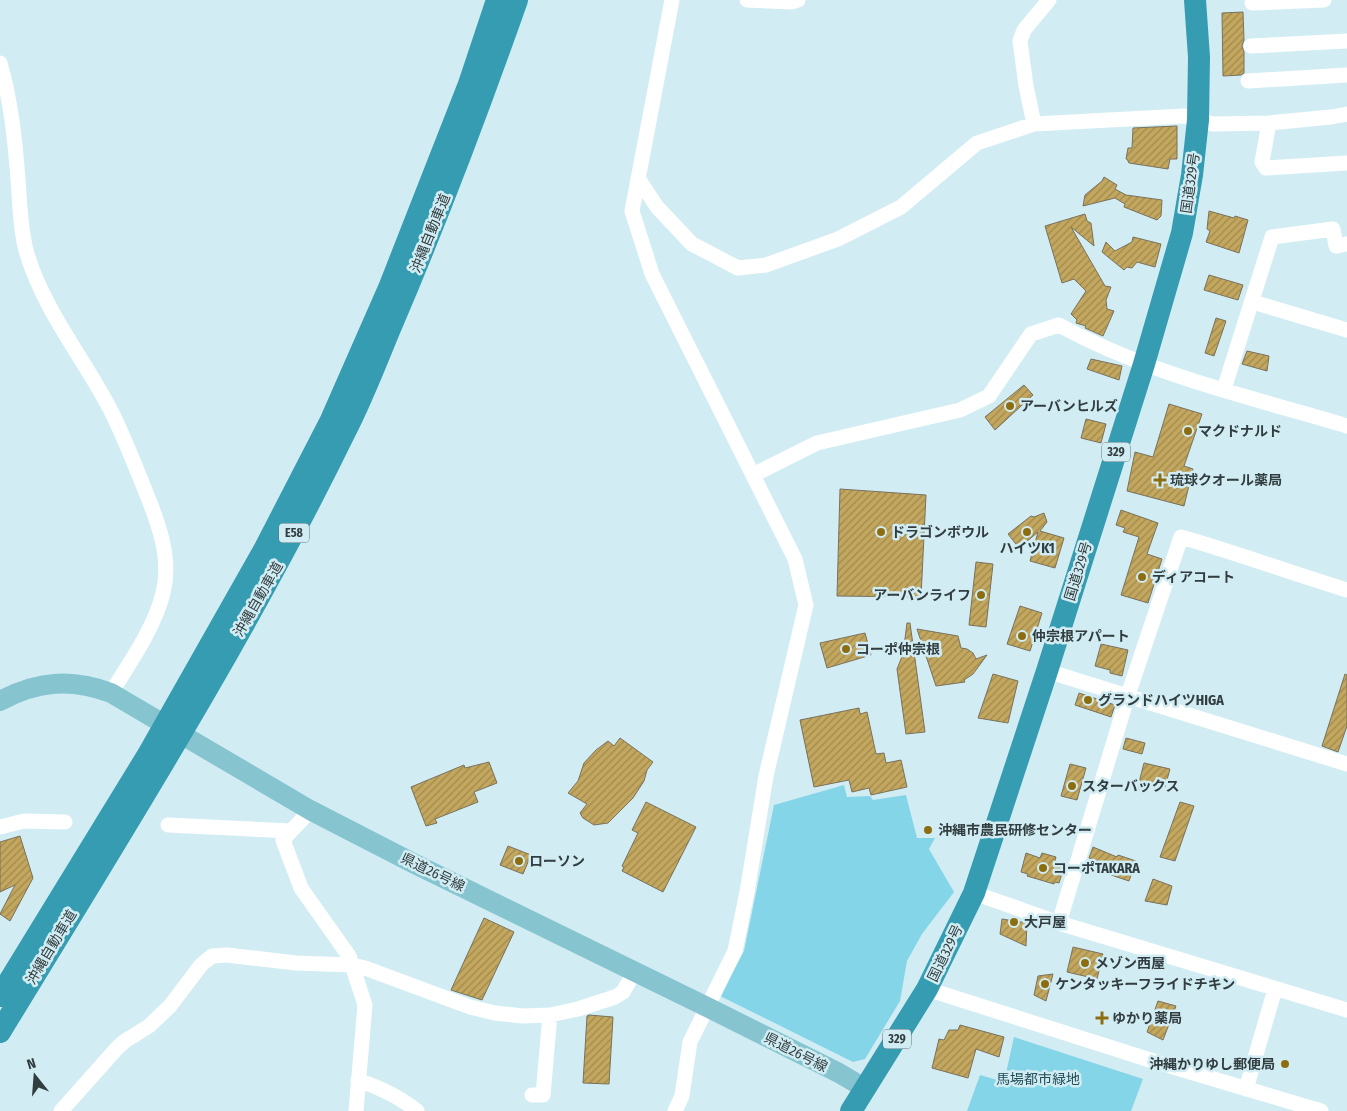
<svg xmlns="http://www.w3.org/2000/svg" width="1347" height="1111" font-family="'Fira Sans Condensed','Noto Sans JP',sans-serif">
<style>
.green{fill:#84d5e7}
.building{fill:url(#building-hatch);stroke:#79715d}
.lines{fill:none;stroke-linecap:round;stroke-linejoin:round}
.minor{stroke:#fff;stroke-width:15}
.major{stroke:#86c4d0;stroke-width:20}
.highway{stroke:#359cb1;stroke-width:22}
.poi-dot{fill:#8c6e11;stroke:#d1edf3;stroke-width:2}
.labels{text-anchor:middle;stroke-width:5;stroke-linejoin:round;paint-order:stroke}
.shield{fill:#d1edf3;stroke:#627276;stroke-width:1}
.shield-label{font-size:12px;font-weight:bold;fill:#323d40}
.street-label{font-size:14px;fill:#323d40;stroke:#d1edf3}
.poi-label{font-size:14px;font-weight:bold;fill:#323d40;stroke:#d1edf3;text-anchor:start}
.park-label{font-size:14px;fill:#214d57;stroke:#d1edf3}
</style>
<defs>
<pattern id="building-hatch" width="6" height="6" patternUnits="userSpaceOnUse" patternTransform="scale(1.25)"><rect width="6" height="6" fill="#c3a75e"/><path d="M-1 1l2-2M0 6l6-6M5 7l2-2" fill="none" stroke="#9f894f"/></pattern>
</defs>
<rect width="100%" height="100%" fill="#d1edf3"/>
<path class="green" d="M844,785l3,12 23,-1 3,4 33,-5 11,43h18l-6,11 25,43 -32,42 -15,27 -7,40 -35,58 -12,3 -133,-66 24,-45 30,-146z
M1014,1037l129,42 -12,32h-164l13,-36 24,7z"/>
<path class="building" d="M1243,12l1,28 -2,6 2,6v21l-3,2 -18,1 -1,-63z
M1177,126v33h-7l-2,10 -39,-6 -2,-4h-1l2,-11h4l1,-20z
M1104,177l13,8 -2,4 11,6 36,5 -1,16 -4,4 -33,-13 1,-3 -10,-6 -32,8 2,-11 17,-14z
M1209,211l25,7 1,-2 13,4 -9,33 -33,-11 4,-11 -3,-2z
M1085,214l2,7 4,2 3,23 -23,-19 34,59 6,1 -5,13 1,9 7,2 -11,25 -18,-8 1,-2 -10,-3 1,-3 -6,-6 15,-23 -12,-12 -12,4 -17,-57z
M1133,237l28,7 -6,23 -18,-5 -5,6 -5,-1 -3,3 -22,-18 4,-10 9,9 17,-9z
M1209,275l34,10 -5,15 -34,-10z
M1216,318l10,3 -12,35 -9,-3z
M1247,351l22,5 -2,15 -25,-7z
M1091,359l31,7 -3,14 -32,-11z
M1024,385l9,10 -38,35 -10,-13z
M1169,404l33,10 -18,52 9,3 -9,37 -57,-15 8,-39 18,5z
M1086,419l20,5 -5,19 -20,-5z
M840,489l86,6 -5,102 -84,-1z
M1121,510l37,13 -11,31 15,5 -14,44 -27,-8 18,-58 -16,-5 2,-4 -9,-3z
M1044,513l3,9 -7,9 24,7 -9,30 -25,-7 8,-29 -19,16 -11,-14 23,-18 3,1z
M976,562l17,2 -7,63 -17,-2z
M1020,606l22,7 -12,38 -23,-7z
M907,623h3l15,109 -19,2 -9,-65 6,-15z
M917,629l41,7 3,12 6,1 6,4 3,6 11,-4 -14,19 -9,6 1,2 -29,4z
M865,633l6,22 -44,13 -7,-25z
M1101,644l27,6 -6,26 -12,-3v-3l-15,-4z
M993,674l25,7 -10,42 -30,-5z
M1345,674l2,1v51l-9,26 -16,-6z
M1079,693l36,12 -4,12 -36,-12z
M859,708l1,6 7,-2 9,42 8,-1 2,10 15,-3 6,27 -36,8 -2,-7 -17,4 -3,-12 -35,7 -14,-67z
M620,738l33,24 -6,8 -3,11 -11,17 -25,25 -14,2 -11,-7 -3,-5 7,-9 -19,-11 10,-12 6,-18 12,-13 12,-9 6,5z
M1126,738l19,5 -3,11 -19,-5z
M489,762l8,21 -23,9 4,10 -43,17 2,4 -11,3 -15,-39 53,-22 1,3z
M1144,763l26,6 -5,18 -17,-1 -1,6 -10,-2z
M1070,764l16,4 -9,32 -16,-4z
M646,802l50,25 -33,65 -41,-21 2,-4 -2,-1 16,-33 -6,-3z
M1180,802l14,4 -19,55 -15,-4z
M20,836l13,42 -23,43 -10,-7 15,-29 -15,7v-50z
M508,846l23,9 -8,19 -23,-9z
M1093,847l24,10 1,-2 18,6 -7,20 -18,-6 3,-8 -25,-9z
M1026,853l14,5 2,-5 14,4 -1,4 10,3 -6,19 -4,-1 -1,2 -27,-8 1,-2 -7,-2z
M1153,879l19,7 -5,19 -22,-4z
M484,918l30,14 -32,68 -31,-10z
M1002,919l25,4 -1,23 -26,-12z
M1073,947l30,7 -6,25 -30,-7z
M1053,974l-7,27 -12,-6 4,-19z
M1158,1001l18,5 -13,34 -16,-8z
M589,1015l24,2 -4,67 -26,-1 4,-67z
M960,1025l44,12 -5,20 -23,-8 -8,29 -36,-10 7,-29 5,1 5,-10h9z"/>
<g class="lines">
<path class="minor" d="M672,0l-40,211 20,63 143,285 11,46 -40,171 -19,116 -12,59 -45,91 -8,54 -7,15
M747,0l44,2 7,-2
M1049,0l-25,30 -4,11 6,45 8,38 150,-8 29,8 56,-1 62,-6 16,-3
M1252,3l72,-3
M1251,46l96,-5
M0,63c11,38 15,77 18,116 2,25 2,51 9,75 17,56 55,102 82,153 14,27 25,56 36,83 13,32 27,68 18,103 -9,36 -33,69 -52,100
M1248,81l99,-6
M1269,123l-7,39 4,6 81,-5
M638,178l19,29 35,37 46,24 28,-3 72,-26 63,-32 76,-64 57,-19
M1253,302l94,28
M1224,389l48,-152 61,-8 3,17 11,-2
M753,475l64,-32 143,-33 29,-14 42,-62 28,-9c89,49 191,72 288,101
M1047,671l300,93
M310,810c-8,11 -18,19 -27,30l18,48 48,68 16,49 -9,106
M168,825l123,6
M0,827l24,-6 41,1
M974,893l85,30 288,87
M1059,923l69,-228 53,-158c56,16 110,36 166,53
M927,989l223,71 171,51
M358,1080c20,7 42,17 59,31
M1246,1089l29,-100
M532,1095h11l7,-80
M61,1111l57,-64 7,-6 24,-15 21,-20 31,-41 11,-9 15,-1 69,8 56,2 13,3 105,39 25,6 28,3 27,-1 28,-6 37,-12 8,-5 12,-21"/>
<path class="major" d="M0,701c37,-20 71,-23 111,-8l199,117 103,53 294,144 132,66 27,16"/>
<path class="highway" d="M0,996l149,-243 115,-203 67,-130 58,-132 80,-204 28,-84
M0,1032c120,-197 244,-393 345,-600 17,-33 30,-67 44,-101 47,-109 89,-220 128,-331
M851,1111l76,-122 47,-96 73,-222 97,-307 38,-131 10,-58 6,-55 1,-63 -4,-57"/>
</g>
<g class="poi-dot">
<circle cx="1010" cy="406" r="5"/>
<circle cx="1188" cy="431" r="5"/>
<path d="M1157.5 472.5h5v5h5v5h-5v5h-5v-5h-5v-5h5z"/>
<circle cx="881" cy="532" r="5"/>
<circle cx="1027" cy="532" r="5"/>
<circle cx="1142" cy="577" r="5"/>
<circle cx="981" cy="595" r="5"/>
<circle cx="1022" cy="636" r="5"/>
<circle cx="846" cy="649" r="5"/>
<circle cx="1088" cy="700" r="5"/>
<circle cx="1072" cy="786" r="5"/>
<circle cx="928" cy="830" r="5"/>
<circle cx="519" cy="861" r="5"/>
<circle cx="1043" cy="868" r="5"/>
<circle cx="1014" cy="922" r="5"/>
<circle cx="1085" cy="963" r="5"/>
<circle cx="1045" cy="984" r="5"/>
<path d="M1099.5 1010.5h5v5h5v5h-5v5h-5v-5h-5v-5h5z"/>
<circle cx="1285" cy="1064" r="5"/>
</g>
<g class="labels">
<g class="shield">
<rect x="1102" y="442.5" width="28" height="19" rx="4"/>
<rect x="279" y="523.5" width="30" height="19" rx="4"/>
<rect x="883" y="1029.5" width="28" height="19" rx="4"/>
</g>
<g class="shield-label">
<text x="1116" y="456">329</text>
<text x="294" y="537">E58</text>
<text x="897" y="1043">329</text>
</g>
<g class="street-label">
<text transform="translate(1190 183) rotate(-82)" y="5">国道329号</text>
<text transform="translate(430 233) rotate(-68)" y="5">沖縄自動車道</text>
<text transform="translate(1078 571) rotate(-73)" y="5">国道329号</text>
<text transform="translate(258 599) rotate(-60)" y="5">沖縄自動車道</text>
<text transform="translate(433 872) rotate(26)" y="5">県道26号線</text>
<text transform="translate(51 947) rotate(-59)" y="5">沖縄自動車道</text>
<text transform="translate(945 953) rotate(-64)" y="5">国道329号</text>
<text transform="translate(796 1052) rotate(27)" y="5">県道26号線</text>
</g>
<g class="poi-label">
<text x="1020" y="411">アーバンヒルズ</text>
<text x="1198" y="436">マクドナルド</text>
<text x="1170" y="485">琉球クオール薬局</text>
<text x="891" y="537">ドラゴンボウル</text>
<text x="1027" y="553" text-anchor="middle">ハイツK1</text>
<text x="1152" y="582">ディアコート</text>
<text x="971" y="600" text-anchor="end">アーバンライフ</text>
<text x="1032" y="641">仲宗根アパート</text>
<text x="856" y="654">コーポ仲宗根</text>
<text x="1098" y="705">グランドハイツHIGA</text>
<text x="1082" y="791">スターバックス</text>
<text x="938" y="835">沖縄市農民研修センター</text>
<text x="529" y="866">ローソン</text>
<text x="1053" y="873">コーポTAKARA</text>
<text x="1024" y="927">大戸屋</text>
<text x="1095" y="968">メゾン西屋</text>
<text x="1055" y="989">ケンタッキーフライドチキン</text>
<text x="1112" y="1023">ゆかり薬局</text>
<text x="1275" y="1069" text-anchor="end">沖縄かりゆし郵便局</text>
</g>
<g class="park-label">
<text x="1038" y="1084">馬場都市緑地</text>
</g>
</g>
<g transform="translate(35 1076) rotate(343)" stroke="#d1edf3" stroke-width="4" paint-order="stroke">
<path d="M0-4L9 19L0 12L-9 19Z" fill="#323d40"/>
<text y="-8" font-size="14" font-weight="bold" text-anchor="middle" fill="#323d40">N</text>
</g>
</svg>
